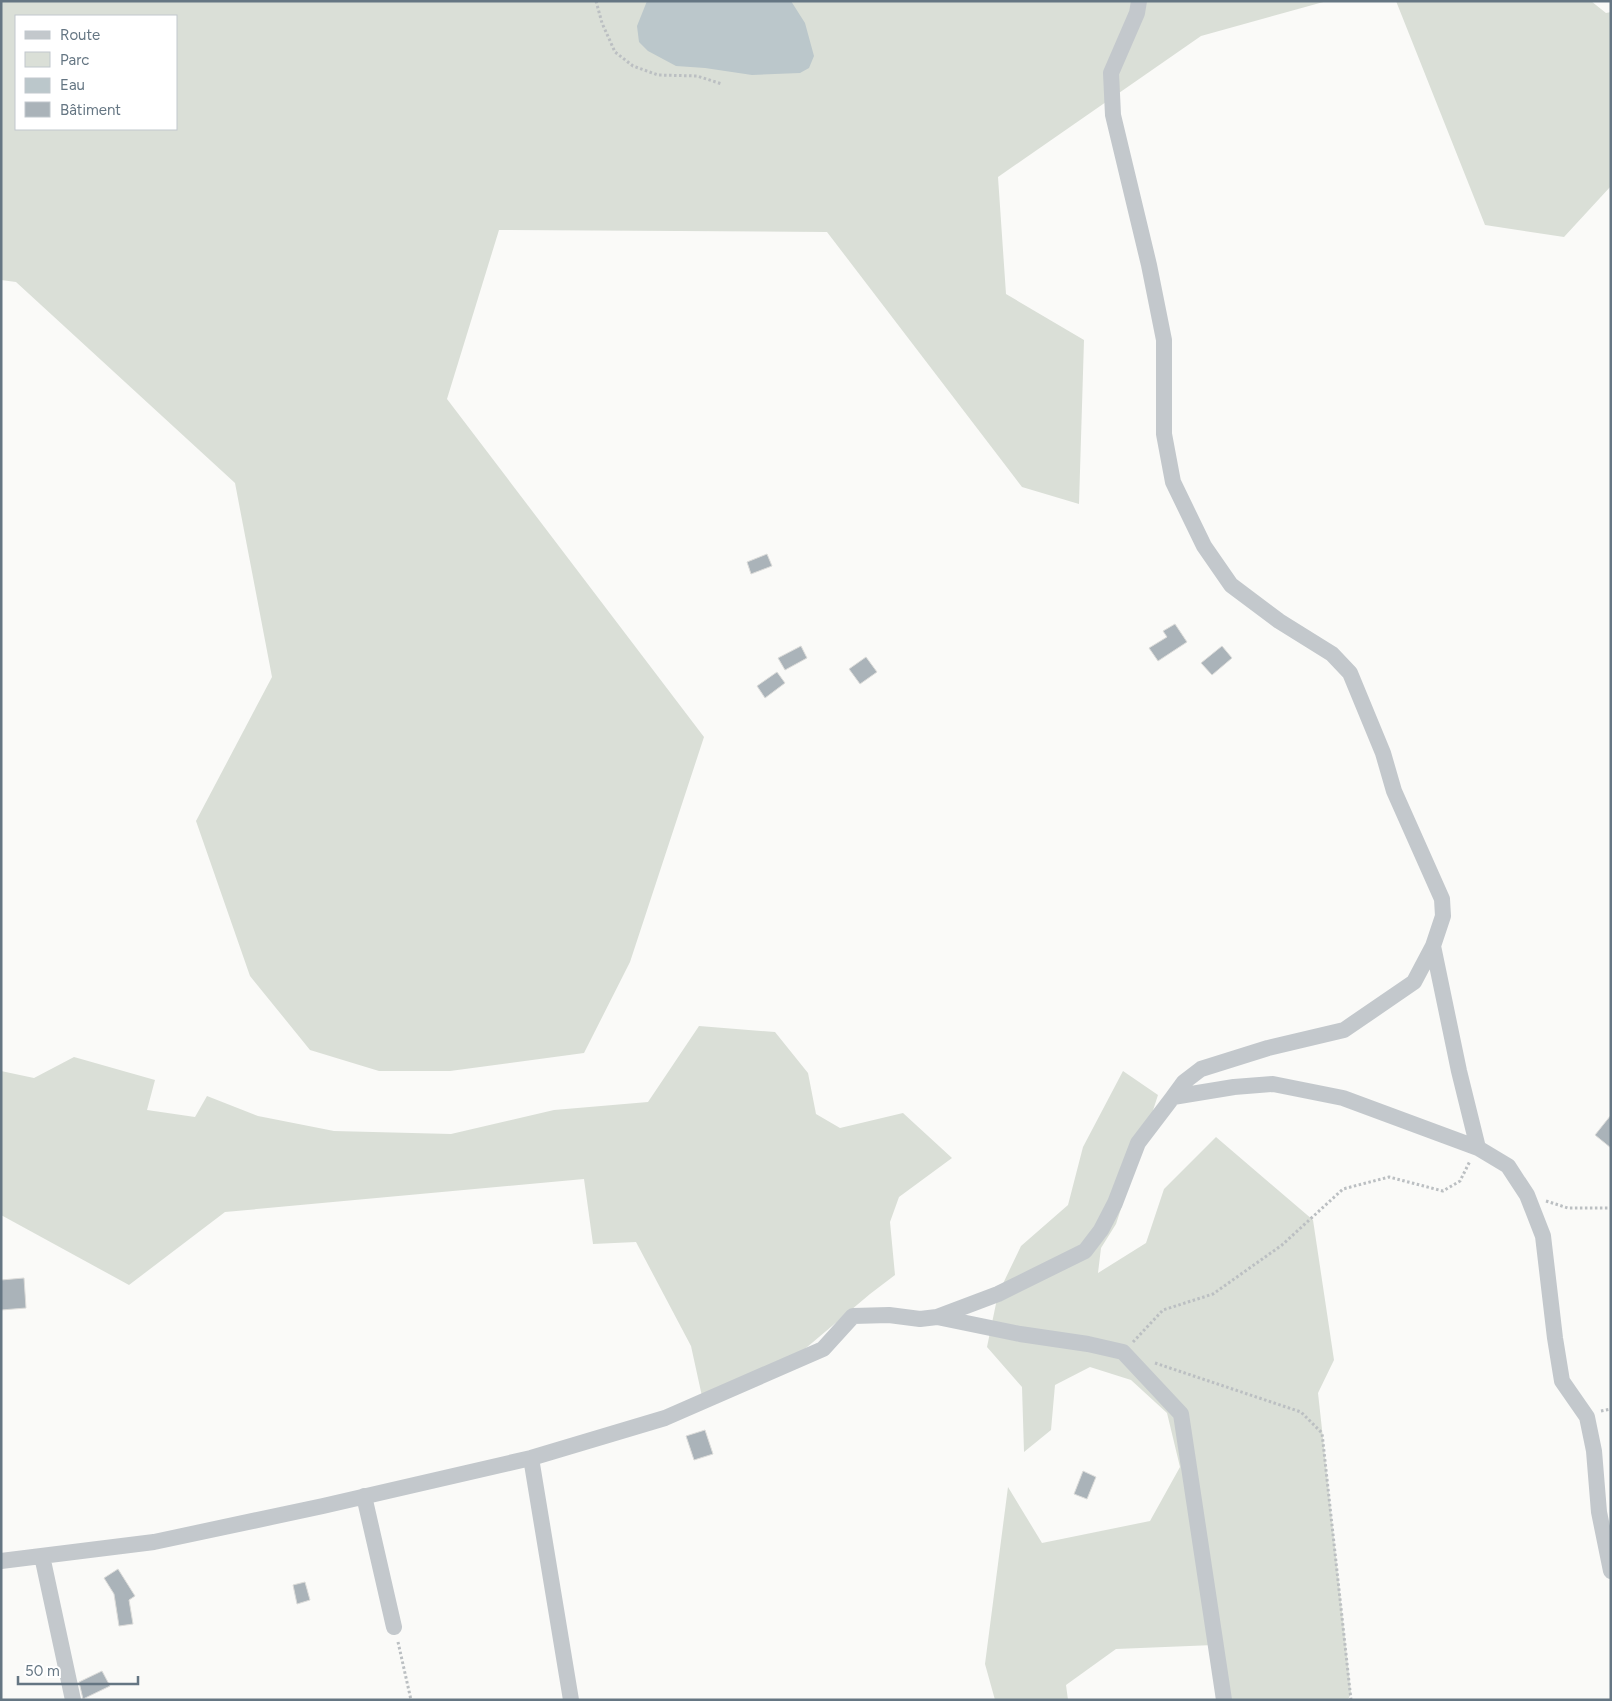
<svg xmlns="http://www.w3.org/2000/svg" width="1612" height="1701" font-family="Figtree,sans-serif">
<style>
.green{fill:#dadfd7;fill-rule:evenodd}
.water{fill:#bbc7cb}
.building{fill:#aab3b9;stroke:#dcdcda}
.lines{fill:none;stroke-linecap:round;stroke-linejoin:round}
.path{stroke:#bbbfc2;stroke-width:3;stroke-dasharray:2.5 2.5;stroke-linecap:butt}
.minor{stroke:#c3c8cc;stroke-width:16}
</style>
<rect width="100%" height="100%" fill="#fafaf8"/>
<path class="green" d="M1,1h1326l-126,35 -203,141 8,117 78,46 -5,164 -57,-17 -195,-255 -328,-2 -52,169 257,338 -74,225 -46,91 -134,18h-71l-69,-21 -60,-74 -54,-155 76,-144 -37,-194 -219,-201 -15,-2zM16,16h160v113h-160z
M1396,1h195l15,12 5,-1v174l-47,51 -79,-12z
M699,1026l76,6 33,41 8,41 24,14 63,-15 49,45 -53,39 -9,25 5,53 -25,19 -83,70 -84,37 -12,-55 -55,-104 -43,2 -9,-65 -359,33 -96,73 -128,-70v-144l33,7 40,-21 81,23 -8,30 48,7 12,-21 51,20 76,15 117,3 103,-24 94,-8z
M1123,1071l35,24 -42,129 -15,24 -3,25 48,-30 18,-54 52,-52 97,83 21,140 -16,33 33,300 -3,7h-124l-10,-55 -98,4 -50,36 2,15h-73l-10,-36 23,-177 34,56 108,-22 30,-54 -13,-54 -36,-33 -41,-13 -35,18 -4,45 -27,22 -2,-65 -35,-40 11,-53 23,-48 47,-41 15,-58z"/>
<path class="water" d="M647,1h144l14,22 9,33 -5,12 -9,5 -48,2 -47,-7 -29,-2 -28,-15 -9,-9 -2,-16z"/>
<path class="building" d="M767,554l5,12 -21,8 -4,-12z
M1175,624l12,18 -29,19 -9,-13 18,-11 -4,-6z
M801,646l6,12 -22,12 -7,-12z
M1222,646l10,12 -20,17 -11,-12z
M866,657l11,15 -17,12 -11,-15z
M777,672l8,11 -20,15 -8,-12z
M1611,1115v33l-16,-13z
M24,1278l2,30 -25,2v-30z
M705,1430l8,24 -19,6 -8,-24z
M1083,1471l13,6 -9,22 -13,-5z
M118,1569l17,27 -6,4 4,24 -14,2 -5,-32 -10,-16z
M305,1582l5,18 -13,4 -4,-19z
M102,1671l8,15 -27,13 -4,-17z"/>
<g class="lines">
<path class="path" d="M596,1l6,22 13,29 18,14 25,9 39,1 25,8
M1546,1201l22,7h43
M1133,1342l30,-32 50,-16 69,-49 61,-56 46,-12 54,14 17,-10 10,-20
M1155,1363l146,49 21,21 29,267
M1601,1411l10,-2
M398,1642l13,58"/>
<path class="minor" d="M1139,1l-2,12 -26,60 2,42 36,150 15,75v94l9,48 31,64 27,39 48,36 53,33 18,19 33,80 11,38 48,108 1,17 -10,30 26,125 19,77
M1173,1097l11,-15 17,-13 67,-21 76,-18 70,-48 19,-36
M937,1317l83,17 68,10 35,8 58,62 43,286
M531,1458l40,242
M364,1496l30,131
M42,1556l31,144
M1,1561l153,-19 169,-36 208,-48 134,-40 158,-69 30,-33 36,-1 31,4 17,-2 61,-23 87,-43 16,-21 14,-27 23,-60 35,-46 61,-10 39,-3 70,14 135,50 30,18 19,29 16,41 12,102 7,43 25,36 7,34 5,61 12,59"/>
</g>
<rect width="1612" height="1701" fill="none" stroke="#657683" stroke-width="5"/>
<rect x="15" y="15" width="162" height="115" fill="#ffffff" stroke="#c1c8cd"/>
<rect x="25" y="31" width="25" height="8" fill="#c3c8cc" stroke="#c1c8cd"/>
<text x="60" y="40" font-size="15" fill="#657683">Route</text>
<rect x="25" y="52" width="25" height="15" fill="#dadfd7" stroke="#c1c8cd"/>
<text x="60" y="65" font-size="15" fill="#657683">Parc</text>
<rect x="25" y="78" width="25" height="15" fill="#bbc7cb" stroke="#c1c8cd"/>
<text x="60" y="90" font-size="15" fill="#657683">Eau</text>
<rect x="25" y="102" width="25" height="15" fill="#aab3b9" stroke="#c1c8cd"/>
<text x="60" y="115" font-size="15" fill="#657683">Bâtiment</text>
<path d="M18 1676v8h120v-8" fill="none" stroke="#657683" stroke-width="2.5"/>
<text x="25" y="1676" font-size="15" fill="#657683" stroke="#ffffff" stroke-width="4" paint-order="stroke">50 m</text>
</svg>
